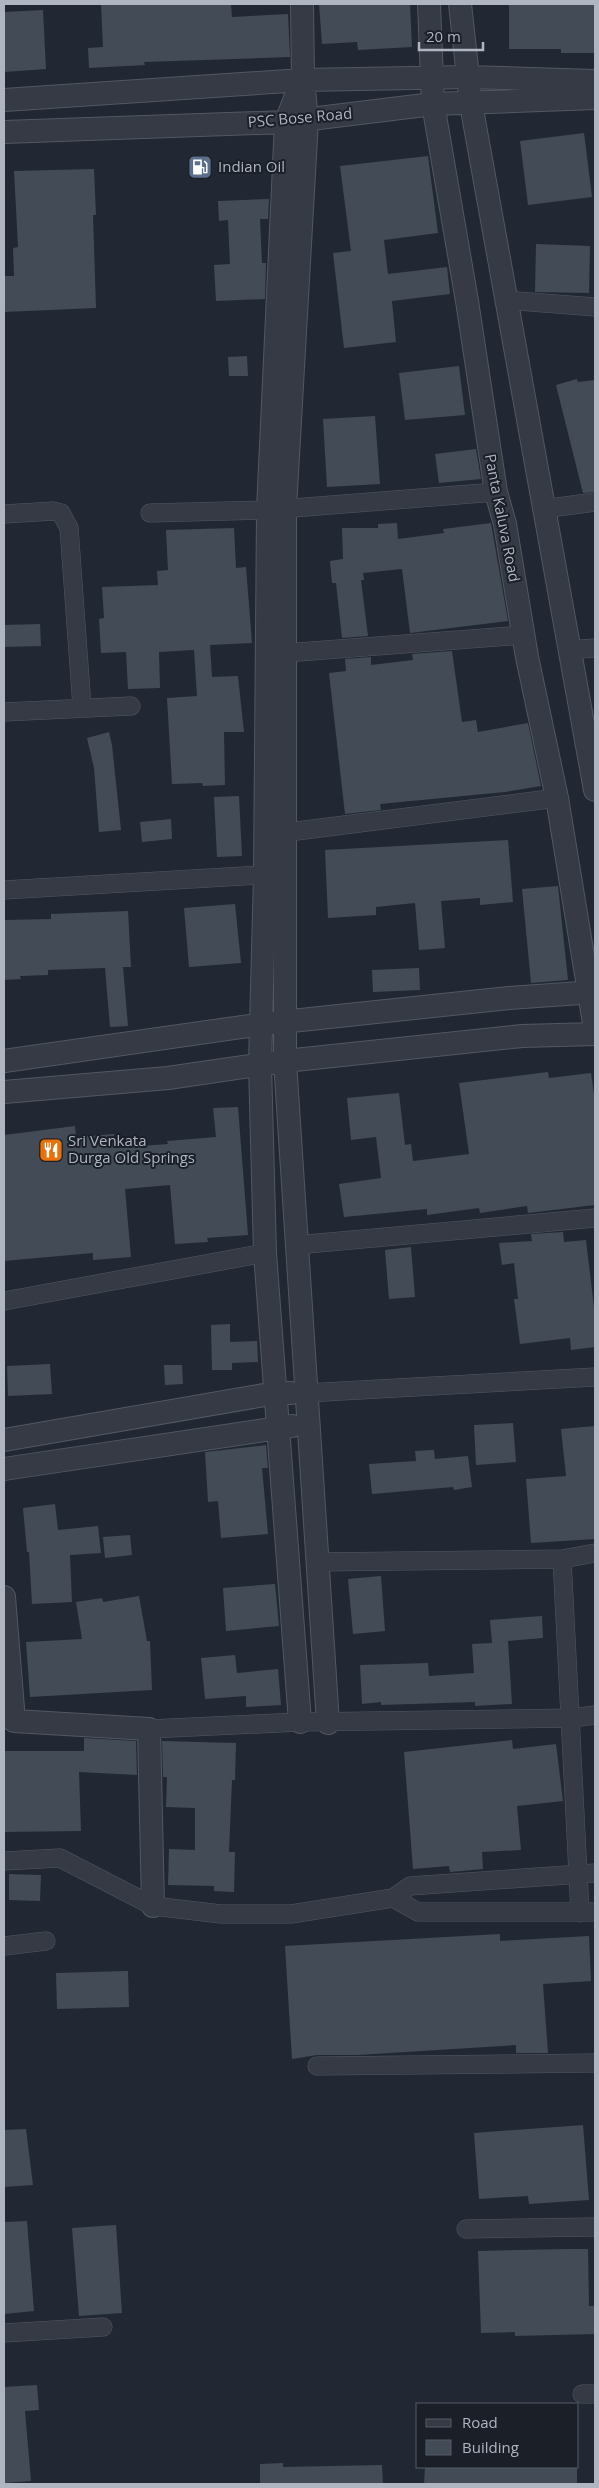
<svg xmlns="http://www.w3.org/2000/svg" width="599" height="2488" font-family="'Open Sans',sans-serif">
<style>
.building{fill:#434b57}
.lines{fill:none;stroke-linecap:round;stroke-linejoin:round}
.minor-casing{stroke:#525862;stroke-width:19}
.tertiary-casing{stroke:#525862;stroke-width:24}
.minor{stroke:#353a44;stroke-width:18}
.tertiary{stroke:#353a44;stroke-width:22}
.labels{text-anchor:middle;stroke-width:4;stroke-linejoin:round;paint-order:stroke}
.street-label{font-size:15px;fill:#afb5c1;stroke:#1a1f28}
.poi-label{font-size:15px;fill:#afb5c1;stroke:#1a1f28;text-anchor:start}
</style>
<rect width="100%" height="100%" fill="#222833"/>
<path class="building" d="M101,4h130l1,13 56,-3 2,43 -146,5 1,3 -56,3 -1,-20 15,-1z
M319,4h91l2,43 -54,3 -1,-8 -35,2z
M509,4h86v49h-34v-4h-52z
M43,10l3,59 -42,3v-60z
M584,133l8,64 -64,8 -8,-64z
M428,156l10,77 -54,7 4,34 59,-7 3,27 -58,7 4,41 -52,6 -11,-95 18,-2 -11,-85z
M94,169l2,46h-3l3,93 -92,4v-36h10l-1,-28 5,-1 -4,-76z
M269,199l-1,20h-8l2,44h4l-1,36 -49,2 -2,-36 16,-1 -2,-44 -9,1 -1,-20z
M536,244l54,2 -1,47 -54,-1z
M247,356l1,20h-19l-1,-19z
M459,366l6,49 -60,5 -6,-47z
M577,379l1,3 17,-2v112l-12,1 -27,-108z
M375,416l5,68 -53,3 -4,-68z
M476,449l5,30 -42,4 -4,-29z
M397,523l1,16 46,-6 -1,-4 48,-6 17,98 -98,12 -8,-64 -39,4 1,7h-3l7,56 -26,2 -6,-55h-4l-2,-22 13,-2 -1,-31h36v-4z
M234,528l2,40 10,-1 6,76 -42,2 2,32 26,-1 6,56h-20l1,53 -22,1 -1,-3 -30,1 -5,-86 30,-2 -3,-46 -35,2 1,36 -32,1 -2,-37 -25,1 -2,-34 5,-1 -2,-31 56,-2 -1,-14 11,-1 -2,-40z
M40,624l1,22 -37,1v-22z
M452,651l10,71 14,-2 2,12 50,-9 13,63 -36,6 -125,12 1,6 -36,4 -16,-141 17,-2 -1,-12 26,-2v8l42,-5 -1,-6z
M109,732l3,13 9,85 -22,2 -5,-64 -7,-30z
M239,796l3,60 -25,1 -3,-60z
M171,819l1,20 -30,3 -2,-20z
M508,840l5,62 -33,3v-7l-39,3 4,47 -26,2 -4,-47 -39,4v8l-48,3 -3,-68z
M558,886l10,94 -37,3 -9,-94z
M235,904l6,59 -52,4 -5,-59z
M128,911l3,56h-8l5,59 -18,1 -5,-59 -57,2v5l-28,1 1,3 -17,1v-60l47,-1v-5z
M419,968l1,22 -47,2 -1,-22z
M548,1072l1,6 42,-5 4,29v103l-67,8 -1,-7 -47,7 -1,-5 -52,7v-6l-83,8 -5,-33 42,-6 -5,-41 -25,3 -4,-42 52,-5 6,52 6,-1 2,17 56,-7 -10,-71z
M238,1107l10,128 -41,3 1,4 -33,2 -5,-59 -45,4 6,68 -38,3v-7l-89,8v-126l71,-9 1,11 38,-3 1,14 53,-4 -1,-3 49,-4 -3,-29z
M563,1232l1,10 22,-2 9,76v31l-24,3 -1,-12 -50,6 -6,-45h4l-4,-36 -12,2 -3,-22 33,-2 -1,-7z
M411,1247l4,50 -26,2 -4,-49z
M230,1324v18l27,-1 1,21 -26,1v7h-20l-1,-45z
M50,1364l2,30 -44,2 -1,-30z
M164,1365h18l1,19 -18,1z
M513,1423l3,39 -40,3 -2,-40z
M595,1426v113l-64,4 -5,-64 40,-3 -5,-47z
M266,1445l2,23h-6l6,66 -47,4 -3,-37 -10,1 -3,-50z
M434,1450l1,9 33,-3 4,31 -18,3 -1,-3 -81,7 -3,-30 47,-3 -1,-10z
M55,1504l3,26 40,-4 3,27 -31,2 2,47 -40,2 -3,-52h-2l-4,-44z
M130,1535l2,20 -27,3 -2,-21z
M381,1576l4,55 -32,3 -5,-55z
M275,1584l4,42 -53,5 -3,-43z
M139,1596l8,45h3l2,49 -122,7 -4,-55 56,-3 -6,-37 26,-4 1,4z
M542,1616l1,22 -35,3 4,63 -37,2v-4l-94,3v-3l-19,2 -2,-39 68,-2 1,13 45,-3 -2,-29 20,-1 -2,-23z
M235,1655l2,18 41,-4 3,36 -35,2v-11l-41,3 -4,-41z
M84,1738l52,3 1,34 -58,-3 2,59 -77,1v-81h80z
M512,1740l1,9 43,-5 7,57 -46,5 4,44 -39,2 1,17 -33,3 -1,-6 -36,3 -9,-117z
M162,1741l74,2 -1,37h-3l-3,72h6l-1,40 -20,-1v-5l-46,-1 1,-36 26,1v-42l-29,-1 1,-30h-4z
M9,1874l32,1 -1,26 -31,-1z
M500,1934v7l89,-5 2,45 -48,3 5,69h-32v-8l-158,10h-41l-25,4 -7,-113z
M128,1971l1,36 -72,2 -1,-36z
M583,2125l6,75 -60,4 -1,-8 -49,3 -5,-66z
M26,2129l7,56 -29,2v-57z
M27,2221l7,90 -30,3v-92z
M116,2225l6,88 -43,3 -7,-88z
M566,2249h22l1,57h6v28l-80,2v-4l-34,1 -3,-82z
M37,2385l2,25 -14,1 6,70 -27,2v-96z
M283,2463v4l99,-2 1,19h-123v-20z
M425,2467h152v17h-153z"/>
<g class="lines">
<g class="minor-casing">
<path id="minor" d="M505,300l90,7
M543,509l52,-7
M150,513l118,-3 228,-18
M4,514l49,-3 8,2 8,15 13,179
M569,650l26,-2
M285,653l238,-18
M4,712l127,-6
M273,834l284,-36
M4,890l274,-16
M296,1245l299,-27
M4,1301l261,-48
M306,1393l289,-16
M562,1559l18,354
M316,1562l246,-3 33,-6
M149,1729l151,-7 272,-4 23,-3
M4,1861l56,-3 93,48 68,8h70l102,-16 17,-12 185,-13
M393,1898l25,14h177
M4,1946l42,-5
M317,2066l278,-3
M466,2229l129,-2
M4,2333l99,-6
M582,2394h13"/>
</g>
<g class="tertiary-casing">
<path id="tertiary" d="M302,4l1,76 4,40 -22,389v552l43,662
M429,4l4,100 34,197 29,191 9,32 22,133 30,141 38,231
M460,4l11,100 124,686
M4,100l299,-20 165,-3 127,4
M4,132l282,-10 147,-18 162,-6
M4,1061l259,-37 246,-26 86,-6
M4,1092l164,-14 117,-17 237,-25 73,-2
M4,1440l272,-47h15
M4,1469l288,-43
M4,1597l10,124 135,8 4,177
M300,1722l-35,-469 -5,-188 5,-191 3,-364 18,-388 14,-37"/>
</g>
<use href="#minor" class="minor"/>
<use href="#tertiary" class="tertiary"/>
</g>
<defs>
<g id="fuel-square" transform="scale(1.25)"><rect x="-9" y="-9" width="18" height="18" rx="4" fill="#5c6f8a" stroke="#1a1f28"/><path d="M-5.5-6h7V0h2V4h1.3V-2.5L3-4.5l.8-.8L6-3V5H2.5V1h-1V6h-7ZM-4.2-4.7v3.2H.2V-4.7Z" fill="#fff"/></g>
<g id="restaurant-square" transform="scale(1.25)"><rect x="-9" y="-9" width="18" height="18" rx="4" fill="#e8710a" stroke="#1a1f28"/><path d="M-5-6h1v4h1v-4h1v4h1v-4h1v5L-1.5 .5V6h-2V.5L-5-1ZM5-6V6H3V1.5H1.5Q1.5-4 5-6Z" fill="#fff"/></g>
</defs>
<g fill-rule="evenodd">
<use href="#fuel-square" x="200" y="167"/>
<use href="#restaurant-square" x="51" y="1150"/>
</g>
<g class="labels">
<g class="street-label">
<text transform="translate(300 118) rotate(-5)" y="5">PSC Bose Road</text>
<text transform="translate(502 518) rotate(79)" y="5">Panta Kaluva Road</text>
</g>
<g class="poi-label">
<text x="218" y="172">Indian Oil</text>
<text x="68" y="1146">Sri Venkata<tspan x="68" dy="17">Durga Old Springs</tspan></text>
</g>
</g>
<rect width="599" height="2488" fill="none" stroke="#afb5c1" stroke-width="10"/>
<rect x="416" y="2403" width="162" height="65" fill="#1a1f28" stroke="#565b65"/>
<rect x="426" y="2419" width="25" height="8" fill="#353a44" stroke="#565b65"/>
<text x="462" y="2428" font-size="15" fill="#afb5c1">Road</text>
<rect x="426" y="2440" width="25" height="15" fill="#434b57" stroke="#565b65"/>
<text x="462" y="2453" font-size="15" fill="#afb5c1">Building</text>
<path d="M419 42v8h64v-8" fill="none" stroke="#afb5c1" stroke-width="2.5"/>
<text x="426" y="42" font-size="15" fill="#afb5c1" stroke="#1a1f28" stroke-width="4" paint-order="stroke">20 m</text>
</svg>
